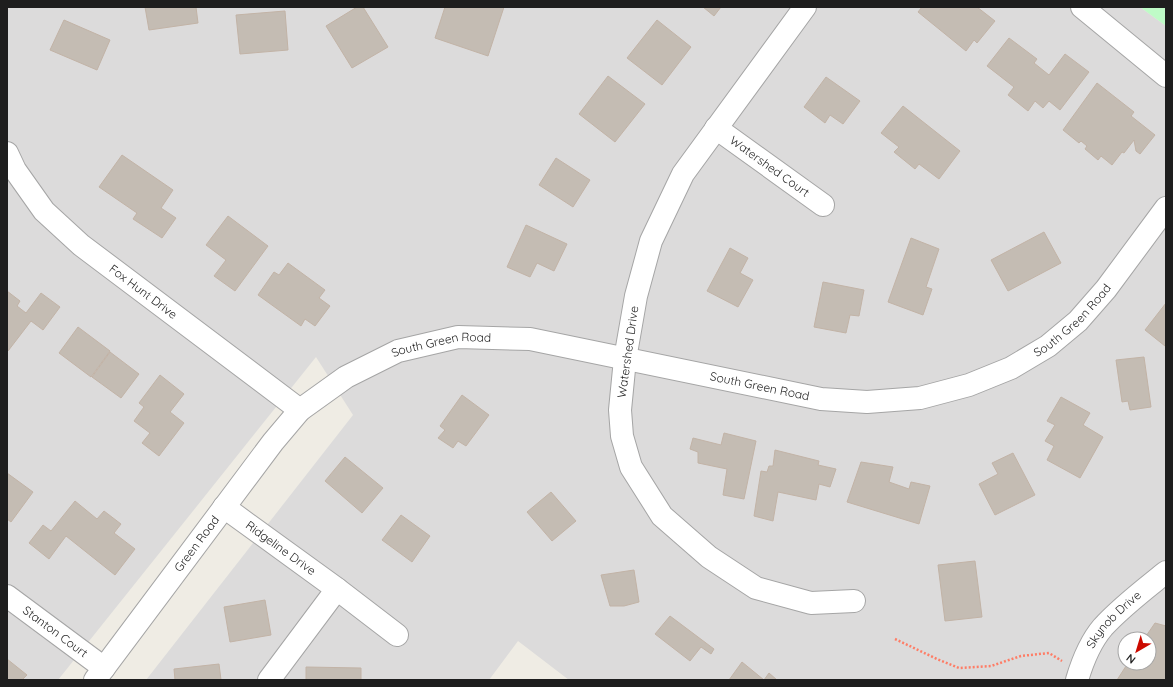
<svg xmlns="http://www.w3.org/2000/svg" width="1173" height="687" font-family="Quicksand,sans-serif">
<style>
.residential{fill:#dcdbdb;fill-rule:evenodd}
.park{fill:#bffbc7}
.building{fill:#c4bcb3;stroke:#c2b3a6}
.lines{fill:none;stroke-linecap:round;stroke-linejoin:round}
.minor-casing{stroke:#a5a5a5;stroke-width:24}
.path{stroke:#fe7d66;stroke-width:2.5;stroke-dasharray:2 2;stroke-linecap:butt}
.minor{stroke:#fff;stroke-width:22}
.labels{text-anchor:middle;stroke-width:3;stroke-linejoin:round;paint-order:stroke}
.street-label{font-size:12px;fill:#1e1e1e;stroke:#fff}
</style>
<rect width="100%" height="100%" fill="#efece4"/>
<path class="residential" d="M7,7h1133l26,19v654h-597l-51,-39 -29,39h-343l207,-265 -37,-58 -258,323h-51zM1125,639h24v24h-24z"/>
<path class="park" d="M1140,7h26v19z"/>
<path class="building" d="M145,7h51l2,16 -49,7z
M357,7h6l25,40 -36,21 -26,-42z
M445,7h59l-16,49 -53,-18z
M703,7h18l-7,9z
M922,7h55l18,14 -18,22 -3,-3 -8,11 -48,-39z
M285,11l3,39 -48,4 -4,-39z
M64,20l46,20 -13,30 -47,-20z
M657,20l34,27 -29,38 -35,-27z
M1009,38l28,21 -3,4 15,12 16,-21 24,18 -29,38 -11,-9 -6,7 -8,-7 -7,10 -20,-16 6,-8 -27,-21z
M608,76l37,28 -30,38 -36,-28z
M826,77l34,24 -17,23 -13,-9 -5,8 -21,-16z
M1097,83l37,29 -3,4 24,19 -15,19 -4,-3 -2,-11 -10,13 -2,-1 -10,13 -11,-9 -3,4 -13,-11 2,-3 -6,-5 -2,2 -16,-13z
M903,106l57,45 -21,28 -20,-15 -4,5 -21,-17 5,-5 -18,-14z
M122,155l51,35 -12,18 15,10 -14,20 -29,-19 4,-6 -38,-26z
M556,158l34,22 -17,27 -34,-22z
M228,216l40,30 -33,45 -21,-15 12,-16 -20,-15z
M526,225l41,19 -13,27 -17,-8 -7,14 -23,-10z
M1044,232l17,31 -53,28 -17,-31z
M911,238l28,11 -13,38 6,2 -9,26 -35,-13z
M730,248l18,10 -8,15 13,7 -15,27 -31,-16z
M288,263l37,27 -6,8 11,8 -15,20 -10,-7 -4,7 -43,-31 16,-23 5,3z
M823,282l41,8 -5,26 -9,-1 -4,18 -32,-6z
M7,291l13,10 -3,5 9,7 15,-20 19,14 -17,23 -12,-9 -23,30 -1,-1z
M1166,303v42l-1,1 -20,-16z
M78,327l32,24 -19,26 -32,-24z
M110,352l29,22 -18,24 -29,-21z
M1144,357l7,50 -21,3 -2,-9 -6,1 -6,-42z
M160,375l24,19 -14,18 14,11 -25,33 -17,-13 8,-10 -16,-12 10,-14 -5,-4z
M462,395l27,20 -23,31 -8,-5 -5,7 -15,-10 7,-8 -5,-4z
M1061,397l29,16 -7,12 20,12 -23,41 -33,-18 7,-14 -9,-5 10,-16 -8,-4z
M724,433l32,8 -12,58 -21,-4 4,-26 -29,-6v-11l-8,-3 3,-11 28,7z
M775,450l44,11 -1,4 18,4 -6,18 -11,-3 -3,16 -38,-8 -5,29 -19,-5 7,-45 6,1 2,-6h4z
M1013,453l22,42 -40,20 -16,-31 19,-10 -6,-11z
M345,457l38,31 -21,25 -37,-32z
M861,462l32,5 -4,15 20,7 2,-7 19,4 -11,38 -72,-22z
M7,473l26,19 -22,30 -4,-3z
M551,492l25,29 -24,20 -25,-29z
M75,501l22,18 7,-8 17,13 -7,9 21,16 -20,26 -49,-39 -17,23 -20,-16 14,-18 8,6z
M401,515l29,21 -18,26 -30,-22z
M975,561l7,56 -37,4 -7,-56z
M634,570l5,32 -15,4h-14l-9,-31z
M265,600l6,35 -41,7 -6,-35z
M670,616l44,33 -3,5 -10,-7 -11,14 -35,-27z
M1155,623l11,3v54h-49l11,-17h21v-24h-5z
M7,659l20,16 -5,5h-15z
M742,662l22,18 5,-7 8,7h-48z
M219,664l2,16h-46l-1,-11z
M306,667l55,1v12h-55z"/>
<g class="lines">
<g class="minor-casing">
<g id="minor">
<path d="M805,7l-122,167 -32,67 -15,55 -11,63 -5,51 2,26 9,31 31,49 47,41 47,31 55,15 43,-2"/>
<path d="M1082,7l84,69"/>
<path id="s1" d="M716,128l107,77"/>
<path id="s2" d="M7,153l8,17 29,41 37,34 219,165"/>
<path id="s3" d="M224,507l113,82 60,46"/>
<path id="s4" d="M7,596l97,72"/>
<path id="s5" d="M95,680l178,-238 27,-32 46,-33 52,-26 60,-14 72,2 291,60 46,3 53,-4 49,-13 42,-17 37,-22 30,-25 28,-32 60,-81"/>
<path d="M269,680l68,-91"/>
<path id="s6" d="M1077,680c5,-17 14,-39 26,-53 18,-20 42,-38 63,-55"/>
</g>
</g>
<path class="path" d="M895,639l42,20 22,9 32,-2 30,-10 28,-3 13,8"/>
<use href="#minor" class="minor"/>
</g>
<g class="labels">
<g class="street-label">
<text dy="4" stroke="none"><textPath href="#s1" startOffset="66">Watershed Court</textPath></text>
<text dy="4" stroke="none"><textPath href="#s2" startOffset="197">Fox Hunt Drive</textPath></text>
<text dy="4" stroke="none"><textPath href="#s5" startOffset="1158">South Green Road</textPath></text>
<text dy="4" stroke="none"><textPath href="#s5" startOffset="498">South Green Road</textPath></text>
<text transform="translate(628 352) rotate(-82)" y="4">Watershed Drive</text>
<text dy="4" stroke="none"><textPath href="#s5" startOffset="822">South Green Road</textPath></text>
<text dy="4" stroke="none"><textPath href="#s5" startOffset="170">Green Road</textPath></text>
<text dy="4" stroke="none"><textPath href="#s3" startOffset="70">Ridgeline Drive</textPath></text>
<text dy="4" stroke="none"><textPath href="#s6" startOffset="72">Skynob Drive</textPath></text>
<text dy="4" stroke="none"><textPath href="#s4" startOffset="60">Stanton Court</textPath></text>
</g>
</g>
<rect width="1173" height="687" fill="none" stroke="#1e1e1e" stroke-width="16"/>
<g transform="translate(1137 651) rotate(218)"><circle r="19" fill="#ffffff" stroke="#a5a5a5"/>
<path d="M0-3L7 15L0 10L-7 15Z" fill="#cc0a00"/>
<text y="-6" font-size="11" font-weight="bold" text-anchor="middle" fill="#1e1e1e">N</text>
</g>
</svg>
